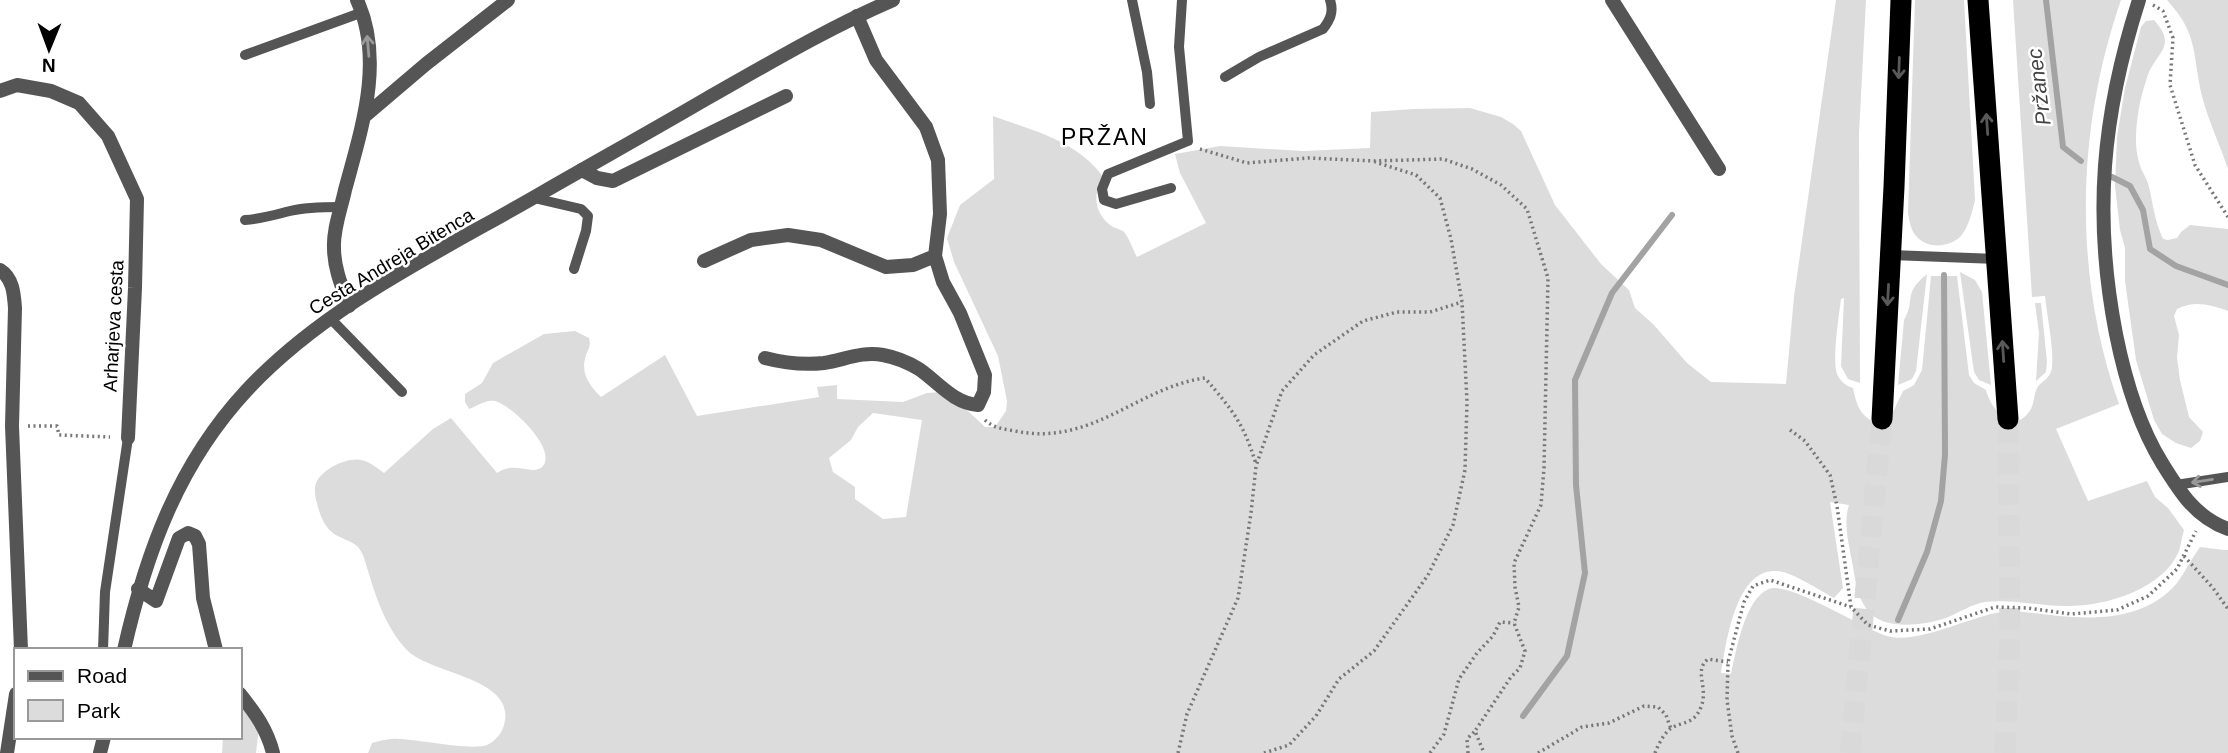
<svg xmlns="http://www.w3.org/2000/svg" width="2228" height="753" font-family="Helvetica,sans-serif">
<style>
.green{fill:#dcdcdc;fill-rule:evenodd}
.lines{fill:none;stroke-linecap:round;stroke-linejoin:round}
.stream{stroke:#a3a3a3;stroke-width:6}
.motorway-tunnel{stroke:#d9d9d9;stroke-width:21;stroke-dasharray:21 10;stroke-linecap:butt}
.path{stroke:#777;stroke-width:3.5;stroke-dasharray:2 3.5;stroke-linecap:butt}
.service{stroke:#555;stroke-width:10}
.minor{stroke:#555;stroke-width:14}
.tertiary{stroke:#555;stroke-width:14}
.motorway{stroke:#000;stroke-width:21}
.oneway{stroke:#999}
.oneway2{stroke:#595959}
.labels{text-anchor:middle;stroke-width:5;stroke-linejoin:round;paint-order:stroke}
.street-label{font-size:19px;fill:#000;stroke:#fff}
.water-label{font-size:21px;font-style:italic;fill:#444;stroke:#fff}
.quarter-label{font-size:23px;letter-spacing:2px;fill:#000;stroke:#fff}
</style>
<rect width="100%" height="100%" fill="#fff"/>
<path class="green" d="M1836,0h30l-7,134 1,249 -12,-4 -7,-13 3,-68 -3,1c-2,16 -9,61 -4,75 3,7 9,12 16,14 3,14 6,27 20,33l19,-7 11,-23 11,-6 8,-15 9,-94h26l12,99 5,8 12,7c5,20 28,47 45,19 3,-6 3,-15 6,-21 4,-7 14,-9 15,-21 2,-18 -5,-51 -7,-71l-13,1 -19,-297h108c-45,130 -48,274 -2,404l-63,25 32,72 59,-20 8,16 13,11 16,22c-2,7 -3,14 -5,21 -16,39 -76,56 -114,55 -27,0 -53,-7 -80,-4 -13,2 -27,11 -39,16 -21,7 -60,13 -77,-6 -9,-10 -13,-26 -15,-39 -3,-22 -12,-47 -5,-68l-19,-3 13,86 -9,10c-14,-7 -43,-27 -58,-27 -41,-2 -50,74 -55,102l10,1c5,-23 14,-76 38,-85 20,-8 94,40 118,47 29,9 82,-19 114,-24 18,-2 39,2 58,4 41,4 89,2 118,-33 8,-11 15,-25 23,-36l24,3h4v203h-1860l4,-10c8,-2 17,-5 26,-4 18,0 75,12 89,6 9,-4 17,-14 18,-25 7,-42 -75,-47 -97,-69 -21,-21 -32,-53 -40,-80 -3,-9 -4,-17 -10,-24 -5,-5 -12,-7 -18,-10 -14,-5 -20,-21 -23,-34 -2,-5 -3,-15 -1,-20 6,-14 31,-26 45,-23 8,1 16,8 23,13l49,-44 18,-11 46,55c17,-13 36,4 46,-7 14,-18 -32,-61 -48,-65 -9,-2 -18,5 -26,8l-4,-7v-8l17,-11 11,-20 51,-29 31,-3 14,7c2,7 0,10 -3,17 -6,18 3,30 15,42l64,-42 32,61 122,-19 -2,-10 20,-2v14l66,3 24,-9 16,-1 10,5 32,30h10l11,-16 1,-10 -9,-45 -44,-94 -7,-24 13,-33 34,-26 -1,-63c41,15 85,25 111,62 -13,15 -9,38 9,49 1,0 10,4 10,4 6,6 10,19 14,26l69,-34 -26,-50 -5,-19 45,-8 83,5 67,-3 1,-36 42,-3 57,-1 31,9 12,7 8,7 34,74 46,59 28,26 6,18 19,17 33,38 24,19 75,2 8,-87zM873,413l49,7 -16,97 -23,2 -28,-20v-12l-22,-15 -4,-14 22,-18 7,-13z
M1915,0h49l11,200c-3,12 -6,27 -15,37 -11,10 -31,12 -42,1 -7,-6 -9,-17 -10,-26z
M2167,0h61v169c-8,-24 -20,-49 -26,-73 -10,-42 -3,-61 -35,-96z
M2154,20c23,25 4,32 -5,52 -4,11 -8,25 -10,36 -3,18 -5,37 0,54 2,9 8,16 10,25 4,18 6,35 14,52l5,1 9,-2 4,-6 9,-7 38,4v82c-18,-6 -33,-11 -51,-2l-3,7 5,19 -2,23 3,22 9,37 14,15 -3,9 -9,7 -15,-5 -14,-9 -8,-14 -18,-60 -11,-79v-33l-5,-18 -5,-44 2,-49 8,-49 16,-61 5,-6z
M1960,272l15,8 7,12 9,93 -12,-5 -5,-8z
M1927,274l-11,97 -4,8 -14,6 6,-65c12,-20 -2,-26 23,-46z
M2035,303h6l6,59 -1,10 -10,9 3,-48z
M240,706l19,21 -3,26h-34l1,-16h17z"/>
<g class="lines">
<path class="stream" d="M2046,0l17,147 18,14
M2112,177l18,9 13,24 7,39 26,17 52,19
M1898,620l29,-68 14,-51 4,-46 -1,-180
M1523,716l44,-60 18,-83 -9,-88 -1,-105 37,-87 60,-78"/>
<path class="motorway-tunnel" d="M1850,753l32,-334
M2005,753l5,-117 -2,-217"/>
<path class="path" d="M2153,5l10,6 10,27 -3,47 25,80 33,52
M1200,149l47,14 61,-5 65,3 70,-2 29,10 29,16 26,24 21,69 -4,190 -3,37 -27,58 1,24 4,20 -5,16 11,28 -5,17 -9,9 -36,54
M985,420c8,8 19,9 30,11 77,16 123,-44 190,-53 28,33 38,44 51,86
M28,426h29l2,9 51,2
M1790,430l15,11 25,34 7,31 14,101 17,18 22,6 40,-2 65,-22 33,1 43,6 46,-4 31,-14 29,-27 19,-38
M2184,556l29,32 15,21
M1178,753l9,-39 51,-116 13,-85 5,-47 26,-75 32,-36 49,-34 34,-9h33l32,-10
M1264,753l25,-8 27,-29 23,-37 35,-28 54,-76 25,-50 12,-55 2,-68 -5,-100 -11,-63 -11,-41 -24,-23 -41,-13
M1430,753l14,-19 15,-55 18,-26 16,-17 7,-14 14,1
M1468,753l-1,-14 8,-8 9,22
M1538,753l44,-26 27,-4 35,-17 14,1 8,8 5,14
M1655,753c3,-8 8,-18 15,-24 12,-8 24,-4 31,-22 8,-20 -8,-36 7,-48l20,3
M1738,753l-6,-17 -5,-36 1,-38 16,-60 9,-16 17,-6 81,27"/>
<path class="service" d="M1132,0l15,72 3,32
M245,55l118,-43
M1225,77l34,-20 64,-28c7,-9 11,-17 7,-29
M1171,188l-55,16 -12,-4 -2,-11 6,-15 80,-33 -9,-94 3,-47
M534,198l47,11 7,7 -2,15 -12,38
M245,220c16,-1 29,-5 45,-9 16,-4 34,-4 51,-4
M1891,255l106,4
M330,318l72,74
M2176,485l52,-8
M103,650l2,-58 23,-154"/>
<path class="minor" d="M1612,0l107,169
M2139,0c-37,115 -46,216 -23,334 9,45 22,90 46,129 18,29 33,54 66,66
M0,91l17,-6 34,6 28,12 29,33 29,63 -2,89 -7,150
M366,115l60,-51 82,-64
M582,170l15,8 16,3 173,-85
M704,261l47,-21 37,-5 33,5 65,27 27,-2 22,-9 5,-42 -2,-54 -12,-33 -50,-67 -19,-44
M0,270c13,8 14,24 15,38l-3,118 9,224
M349,306c-7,-19 -15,-38 -15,-58 -1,-19 7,-39 11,-58 16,-60 40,-129 12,-190
M765,358c19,5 40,7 59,5 20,-3 38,-12 59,-8 11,2 26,8 36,14 19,13 34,34 59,36l6,-13 1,-17 -25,-62 -17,-31 -8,-26
M138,589l18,12 23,-63 9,-5 7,3 4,8 4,54 13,52
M240,694c15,19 27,35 33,59
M7,753l9,-59"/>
<path class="tertiary" d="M124,650c22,-97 54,-186 123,-260 81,-87 197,-140 298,-199 54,-31 108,-61 161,-92 62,-35 122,-71 187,-99
M100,753l4,-16"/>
<path class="motorway" d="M1978,0l30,419
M1882,419l12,-232 7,-187"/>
</g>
<defs><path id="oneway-shaft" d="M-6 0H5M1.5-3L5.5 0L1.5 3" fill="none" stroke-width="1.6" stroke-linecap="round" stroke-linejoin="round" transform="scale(1.75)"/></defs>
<g class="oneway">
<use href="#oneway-shaft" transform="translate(368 46) rotate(-95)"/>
<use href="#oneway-shaft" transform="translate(2202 481) rotate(171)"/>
</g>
<g class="oneway2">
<use href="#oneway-shaft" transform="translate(1899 68) rotate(92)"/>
<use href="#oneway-shaft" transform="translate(1987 124) rotate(-94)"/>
<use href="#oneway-shaft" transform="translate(1888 295) rotate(93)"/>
<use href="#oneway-shaft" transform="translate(2003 351) rotate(-94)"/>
</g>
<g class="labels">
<g class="street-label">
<text transform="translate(391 261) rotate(-31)" y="7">Cesta Andreja Bitenca</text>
<text transform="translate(113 326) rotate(-87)" y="7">Arharjeva cesta</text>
</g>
<g class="water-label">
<text transform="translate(2039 87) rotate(-97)" y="7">Pržanec</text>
</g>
<g class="quarter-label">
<text x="1105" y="145">PRŽAN</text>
</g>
</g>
<rect x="14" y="648" width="228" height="91" fill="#ffffff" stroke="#999999" stroke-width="2"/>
<rect x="28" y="671" width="35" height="10" fill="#555555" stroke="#999999" stroke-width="2"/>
<text x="77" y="683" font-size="21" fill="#000000">Road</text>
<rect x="28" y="700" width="35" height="21" fill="#dcdcdc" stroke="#999999" stroke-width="2"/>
<text x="77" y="718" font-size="21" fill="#000000">Park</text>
<g transform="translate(49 49) rotate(181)" stroke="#ffffff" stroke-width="5" paint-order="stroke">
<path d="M0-5L12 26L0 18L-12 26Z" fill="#000000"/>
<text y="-10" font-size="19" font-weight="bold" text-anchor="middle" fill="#000000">N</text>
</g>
</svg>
